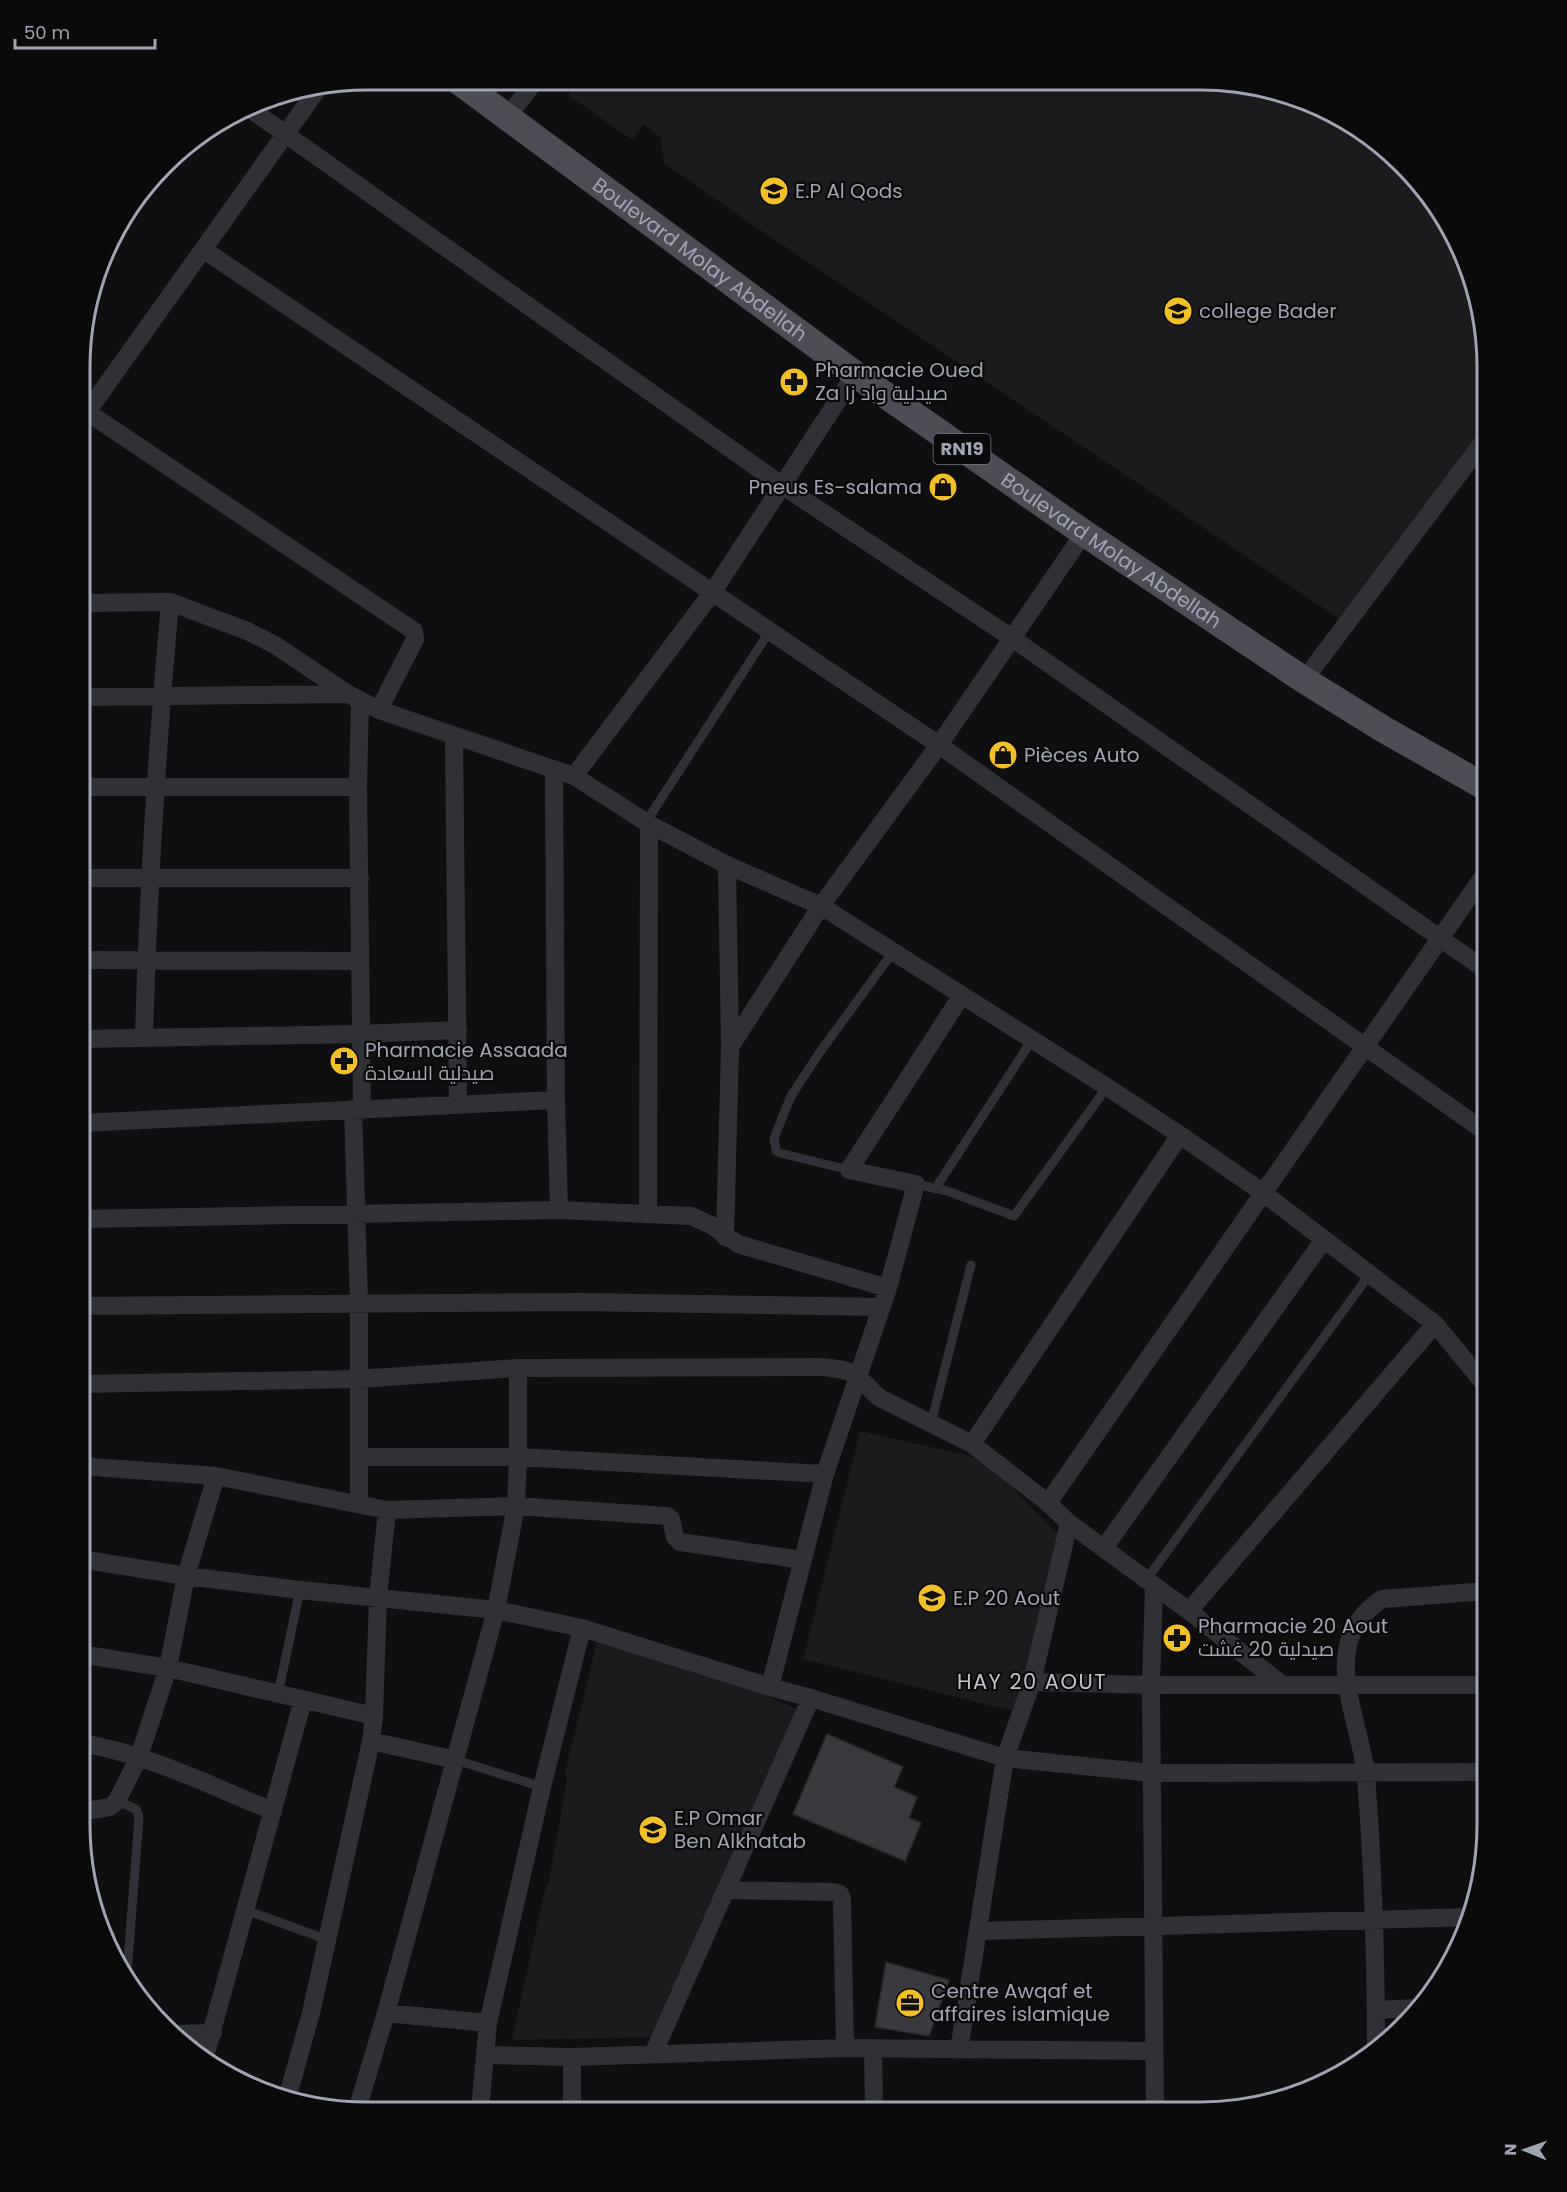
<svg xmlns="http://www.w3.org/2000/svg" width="1567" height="2192" font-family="Poppins,Cairo,sans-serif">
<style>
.built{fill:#1b1b1e}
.building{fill:#39393e;stroke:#2a292d;stroke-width:1.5}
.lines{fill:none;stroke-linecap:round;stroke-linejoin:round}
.service{stroke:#303136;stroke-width:9}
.minor{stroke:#303136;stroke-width:18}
.primary{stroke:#4c4d55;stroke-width:27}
.labels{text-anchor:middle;stroke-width:4.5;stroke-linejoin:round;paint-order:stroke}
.shield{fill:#0a0a0b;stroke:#737680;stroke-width:1.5}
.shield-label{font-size:18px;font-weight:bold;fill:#a0a4b2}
.poi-label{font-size:20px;fill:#a0a4b2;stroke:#0a0a0b;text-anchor:start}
.street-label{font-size:20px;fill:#a0a4b2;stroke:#0a0a0b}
.neighbourhood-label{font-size:21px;letter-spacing:1.5px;fill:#c1c3ce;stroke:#0a0a0b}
.rim{fill:none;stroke:#a0a4b2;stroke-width:3}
</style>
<rect width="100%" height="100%" fill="#0f0f11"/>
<path class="built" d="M579,80l659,2 71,19 66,38 83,101 29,127v64l-146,189 -594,-399 -83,-58 -4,-26 -17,-13 -11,16 -64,-45z
M860,1431l110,25 19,7 72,75 -44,174 -214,-53z
M598,1637l65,13 136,60 -137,327 -150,3 32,-147 5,-13 18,-100 -2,-8z"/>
<path class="building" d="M827,1734l76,33 -9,20 23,10 -8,21 12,5 -16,38 -112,-47z
M886,1962l63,18 -20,56 -54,-9z"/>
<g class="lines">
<path class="service" d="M646,822l123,-190
M849,1170l-69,-17 -4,-2 -2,-13 17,-42 29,-44 73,-100
M916,1184l31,7 67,25 93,-129
M935,1189l97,-149
M931,1423l40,-158
M1146,1580l224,-306
M278,1694l22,-104
M456,1760l86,27
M117,1801l19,8 3,8 -12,157
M246,1910l82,30"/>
<path class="minor" d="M250,109l533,377 229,152 475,333
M508,116l28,-36
M204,250l735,495 548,388
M87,412l327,219 1,8 -36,71
M82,419l237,-332
M82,603l88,-1 77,29 28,14 73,49 31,16 195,66 75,48 78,41 94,41 286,181 73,48 82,57 173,132 52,63
M1304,680l183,-243
M81,697l267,-3
M360,701l-2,86 4,322
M454,736l4,368
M554,770l2,330 3,110
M574,776l138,-183 143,-219
M81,787h277
M81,878h279
M81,960l279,1
M144,1037c4,-145 13,-291 26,-435
M81,1039l279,-5 98,-4
M730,1047l91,-141 118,-161 145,-212
M353,1109l6,193v201
M81,1123l475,-23
M648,1213l1,-389
M81,1219l478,-9 132,6 20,9 27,19 150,44
M725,1237l5,-190 -3,-182
M80,1306l500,-4 300,5
M80,1384l279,-5 159,-11 303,-1c12,1 28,2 37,10 8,7 14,15 22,21l92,46 76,59 21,20 120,88 92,73
M972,1444l208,-309
M360,1457h158l307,17
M80,1466l136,10 171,34 129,-4 151,10 4,3 4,18 5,5 123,18
M1048,1503l439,-632
M1104,1548l219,-307
M80,1559l106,17 114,14 196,20 86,18 188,59 41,11 194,60 27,-76 37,-159
M1154,1586l-3,99 4,427
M1189,1611l246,-287
M80,1654l88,14 206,48
M1032,1682l119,3h336
M770,1687l55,-213 63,-186 28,-104 -67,-14 113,-175
M371,1741l85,19
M80,1743c66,10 131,43 193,68
M80,1812l30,-5 7,-6 22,-44 29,-89 18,-92 30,-100
M726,1890l108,2 6,2 2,5 3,149
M979,1931l493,-14
M1376,2010l42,-2
M386,2013l102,10
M176,2034l37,-1
M873,2049l1,63
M959,2050l46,-292 147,15 335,-1
M1376,2050c0,-91 -3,-183 -10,-274 -4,-39 -22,-78 -20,-117 2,-28 14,-45 36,-60l105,-8
M653,2054l158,-356
M485,2055l87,2 273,-9 309,3
M204,2060l99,-360
M287,2099l24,-86 60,-272 3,-25 4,-118 9,-88
M357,2110l29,-97 110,-403 20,-104 2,-49v-89
M480,2110l8,-87 54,-236 40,-159
M572,2111v-54"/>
<path class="primary" id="s1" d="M457,80l398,294 229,159 220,147 79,49 104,59"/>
</g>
<defs>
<g id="school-disc" transform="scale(1.5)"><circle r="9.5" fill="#f1c027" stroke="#0a0a0b"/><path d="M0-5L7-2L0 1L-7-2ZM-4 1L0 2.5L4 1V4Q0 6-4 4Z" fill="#111"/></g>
<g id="pharmacy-disc" transform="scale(1.5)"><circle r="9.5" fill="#f1c027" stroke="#0a0a0b"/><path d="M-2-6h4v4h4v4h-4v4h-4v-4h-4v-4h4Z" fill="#111"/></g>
<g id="shop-disc" transform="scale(1.5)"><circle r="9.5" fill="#f1c027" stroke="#0a0a0b"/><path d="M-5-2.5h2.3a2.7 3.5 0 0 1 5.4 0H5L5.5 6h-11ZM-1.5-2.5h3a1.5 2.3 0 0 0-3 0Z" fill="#111"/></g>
<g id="office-disc" transform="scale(1.5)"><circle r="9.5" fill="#f1c027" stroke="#0a0a0b"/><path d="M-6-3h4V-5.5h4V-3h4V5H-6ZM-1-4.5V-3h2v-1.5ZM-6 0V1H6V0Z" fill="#111"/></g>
</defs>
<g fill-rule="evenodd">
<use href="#school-disc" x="774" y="191"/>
<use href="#school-disc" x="1178" y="311"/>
<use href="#pharmacy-disc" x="794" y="382"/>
<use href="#shop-disc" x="943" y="487"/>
<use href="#shop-disc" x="1003" y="755"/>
<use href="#pharmacy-disc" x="344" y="1061"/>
<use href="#school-disc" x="932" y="1598"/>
<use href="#pharmacy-disc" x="1177" y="1638"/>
<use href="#school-disc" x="653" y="1830"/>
<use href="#office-disc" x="910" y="2003"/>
</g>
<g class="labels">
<rect class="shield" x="933.5" y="434" width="57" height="30" rx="4.5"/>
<g class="shield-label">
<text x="962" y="455">RN19</text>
</g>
<g class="poi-label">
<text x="795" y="198">E.P Al Qods</text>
<text x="1199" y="318">college Bader</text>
<text x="815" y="377">Pharmacie Oued<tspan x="815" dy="23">Za صيدلية واد زا</tspan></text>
<text x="922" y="494" text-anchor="end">Pneus Es-salama</text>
<text x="1024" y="762">Pièces Auto</text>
<text x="365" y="1057">Pharmacie Assaada<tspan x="365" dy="23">صيدلية السعادة</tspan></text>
<text x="953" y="1605">E.P 20 Aout</text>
<text x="1198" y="1633">Pharmacie 20 Aout<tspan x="1198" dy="23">صيدلية 20 غشت</tspan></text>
<text x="674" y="1825">E.P Omar<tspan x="674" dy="23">Ben Alkhatab</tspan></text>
<text x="931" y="1998">Centre Awqaf et<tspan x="931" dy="23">affaires islamique</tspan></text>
</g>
<g class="street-label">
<text dy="7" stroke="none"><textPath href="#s1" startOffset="302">Boulevard Molay Abdellah</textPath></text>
<text dy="7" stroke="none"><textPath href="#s1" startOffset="806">Boulevard Molay Abdellah</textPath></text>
</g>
<g class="neighbourhood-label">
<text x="1032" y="1689">HAY 20 AOUT</text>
</g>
</g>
<path d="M0 0H1567V2192H0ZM367 90H1200A277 277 0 0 1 1477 367V1825A277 277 0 0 1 1200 2102H367A277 277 0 0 1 90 1825V367A277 277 0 0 1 367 90Z" fill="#0a0a0b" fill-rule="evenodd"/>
<path class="rim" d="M367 90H1200A277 277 0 0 1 1477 367V1825A277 277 0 0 1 1200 2102H367A277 277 0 0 1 90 1825V367A277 277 0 0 1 367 90Z"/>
<g transform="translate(1525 2150) rotate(271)" stroke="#0a0a0b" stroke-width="4.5" paint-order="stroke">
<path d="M0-4.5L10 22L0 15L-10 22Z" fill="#a0a4b2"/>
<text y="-9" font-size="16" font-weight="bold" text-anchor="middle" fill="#a0a4b2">N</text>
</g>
<path d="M15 39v9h140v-9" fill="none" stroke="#a0a4b2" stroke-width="3"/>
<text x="24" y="39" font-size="18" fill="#a0a4b2" stroke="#0a0a0b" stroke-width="4.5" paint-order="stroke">50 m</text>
</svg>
